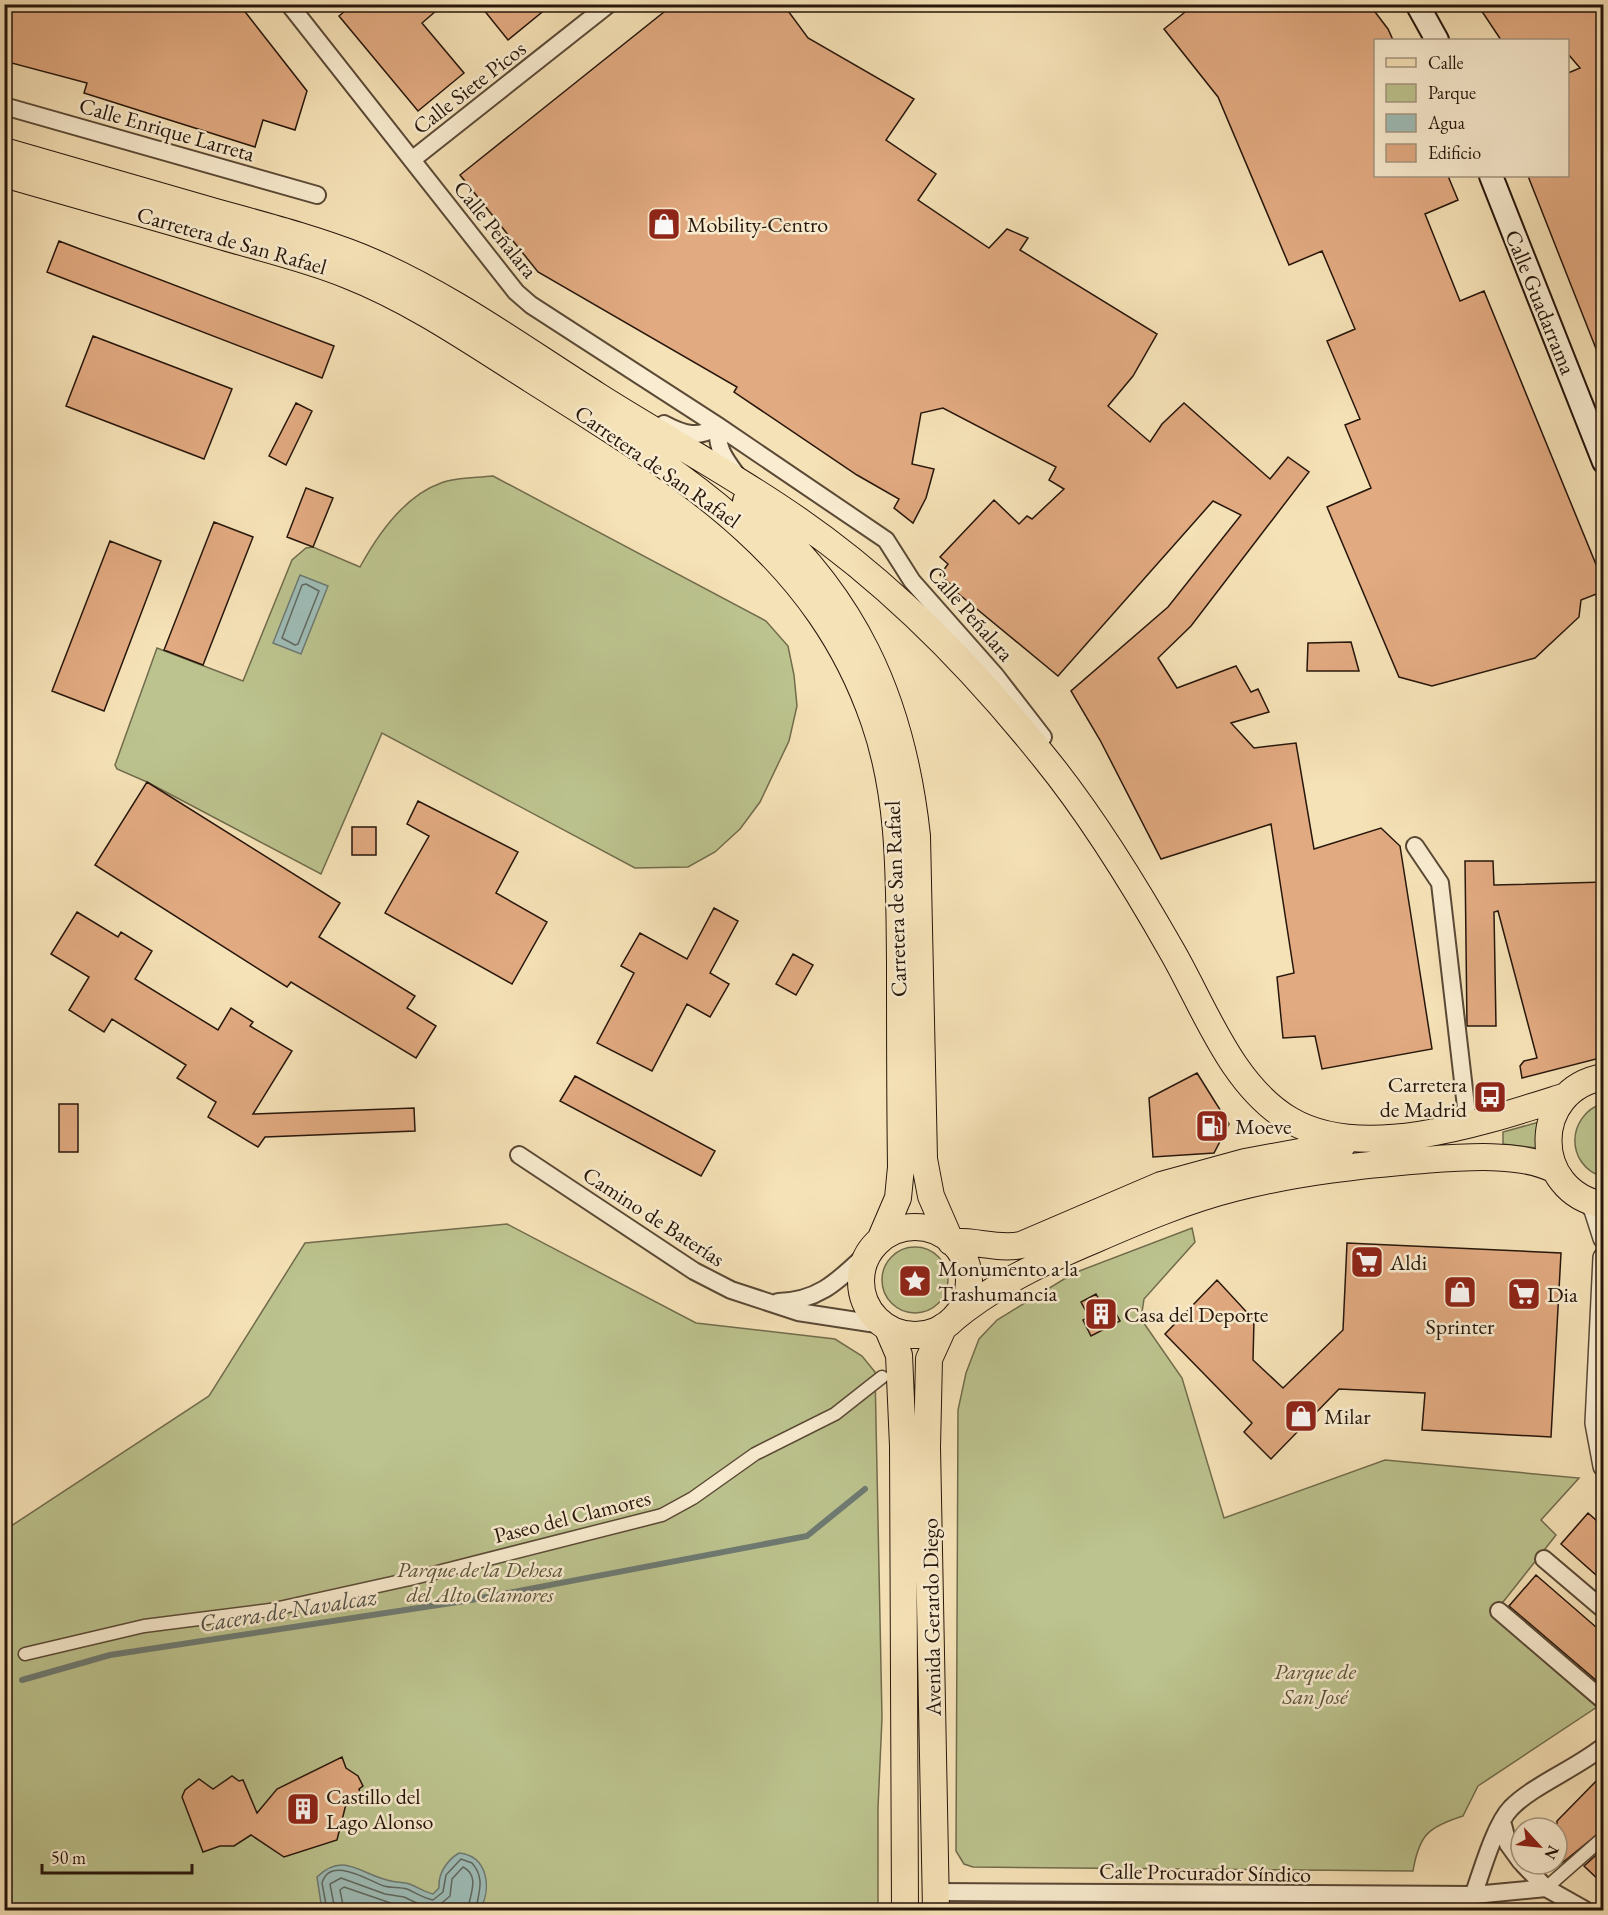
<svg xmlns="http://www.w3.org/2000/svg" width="1608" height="1915" font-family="'EB Garamond',serif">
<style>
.green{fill:#bcc38e;stroke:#716c4c;stroke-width:1.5}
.water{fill:#9ebcb6;stroke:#6e7a72;stroke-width:1.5}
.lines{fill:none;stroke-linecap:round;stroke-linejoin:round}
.shore{stroke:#626960;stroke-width:1.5}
.stream{stroke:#6e7a72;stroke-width:6}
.building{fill:#e2aa81;stroke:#26160b;stroke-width:1.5}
.pedestrian-casing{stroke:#5a4936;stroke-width:15}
.minor-casing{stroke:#5a4936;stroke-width:20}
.tertiary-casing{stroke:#5a4936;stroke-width:24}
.secondary-casing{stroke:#26160b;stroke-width:26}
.primary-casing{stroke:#26160b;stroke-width:28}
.pedestrian{stroke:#f9ecd0;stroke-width:12}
.minor{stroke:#f9ecd0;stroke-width:16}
.tertiary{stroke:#f9ecd0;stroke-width:21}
.secondary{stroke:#f9ecd0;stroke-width:22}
.primary{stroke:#f6e2b7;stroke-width:26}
.labels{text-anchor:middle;stroke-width:5;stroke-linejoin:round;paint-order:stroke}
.street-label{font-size:22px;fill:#26160b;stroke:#f9ecd0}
.poi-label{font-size:22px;fill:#26160b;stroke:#f9ecd0;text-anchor:start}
.park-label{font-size:22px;font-style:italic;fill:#5a5339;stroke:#f9ecd0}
.water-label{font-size:24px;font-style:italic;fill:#505047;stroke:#f9ecd0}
</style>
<rect width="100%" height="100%" fill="#f6e2b7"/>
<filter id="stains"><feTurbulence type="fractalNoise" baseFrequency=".00333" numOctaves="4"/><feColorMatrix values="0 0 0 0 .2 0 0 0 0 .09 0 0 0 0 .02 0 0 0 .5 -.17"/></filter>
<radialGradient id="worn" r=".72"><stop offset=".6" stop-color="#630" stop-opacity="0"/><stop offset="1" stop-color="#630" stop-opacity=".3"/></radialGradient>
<path class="green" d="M493,476l273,145 22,25 6,29 3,31 -8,35 -29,61 -20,27 -25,23 -27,15 -53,1 -253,-135 -61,141 -174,-92 -30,-13 -2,-4 42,-117 86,33 49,-121 14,-12 7,-1 47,20c18,-33 44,-71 81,-84 15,-6 35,-5 52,-7z
M1603,1103v74c-38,-12 -37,-61 0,-74z
M1539,1122l-2,26 -34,-4v-12z
M507,1224l189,99 139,16 27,17 13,16 7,346 -4,90v102h-873v-380l204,-134 96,-153z
M1192,1228l3,14 -51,57 -3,20 41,59 42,140 161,-58 194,18 -38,42 15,15 -64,81 105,91 -119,79 -15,30c-35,11 -44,19 -50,55l-440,-4 -9,-3 -8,-13 2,-441 8,-37 13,-34 18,-19 77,-47z
M882 1280a33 33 0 1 1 66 0a33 33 0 1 1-66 0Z"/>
<path class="water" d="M300,575l28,11 -27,68 -28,-11z
M459,1853c29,3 33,35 21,57h-158l-5,-33c26,-25 42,-4 70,3 6,2 13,2 19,3 9,2 17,9 27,11l6,-6c-1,-14 7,-27 20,-35z"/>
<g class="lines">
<path class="shore" d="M306,584l13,7 -21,53 -3,1 -13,-7 20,-53z
M327,1910l-5,-27c8,-28 47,-2 62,3 7,2 16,1 23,3 9,4 16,9 26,11l10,-8 3,-17 15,-16 11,4c14,16 6,30 4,47
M335,1910l-5,-26 11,-6 44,16 19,3 17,8 16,2 13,-11 2,-17 11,-12c18,9 6,29 5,43
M344,1910l-4,-20 4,-3 67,23"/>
<path class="stream" d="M22,1680l88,-25 361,-55 336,-64 58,-47"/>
</g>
<path class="building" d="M4,4h235l68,87 -12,39 -32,-10 -8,27 -171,-54 3,-10 -83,-22z
M353,4h91l-22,19 42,50 -46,38 -79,-95z
M479,4h73l-44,36z
M674,4h109l25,34 106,61 -28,41 50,34 -18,26 71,48 18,-19 21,9 -8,12 137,84 -24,42 -25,30 42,36 12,-18 22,-21 86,76 18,-22 21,15 -118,154 -33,32 19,30 59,-22 15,26 7,-3 11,23 -38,11 23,25 42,-5 18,106 67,-21 19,18 32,203 -110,20 -7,-33 -32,2 -6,-61 17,-4 -23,-149 -110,35 -61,-119 -29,-49 97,-84 73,-92 -28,-14 -155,175 -103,-85 2,-1 -17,-15 8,-11 -8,-7 54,-57 25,24 8,-8 5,3 32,-30 -15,-9 7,-13 -113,-59 -22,5 -9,51 22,5 -8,29 -13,25 -19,-15 5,-9 -42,-24 -123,-83 3,-5 -199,-115 -78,-97z
M1195,4h174l19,25 5,11h-17v136h72l10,24 -33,14 35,87 24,-10 120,293v7l-23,9 -2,17 -44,41 -103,28 -33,-9 -72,-170 44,-19 -26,-63 15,-6 -33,-78 28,-12 -33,-78 -33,14 -71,-168 -54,-68z
M1477,4h127v365l-76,-193h40v-103l12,-5 -12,-14v-14h-67z
M59,241l275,105 -12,32 -275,-106z
M93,336l139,53 -28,70 -138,-53z
M296,403l16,8 -26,54 -17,-9z
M306,488l27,10 -20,49 -26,-10z
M214,522l39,15 -50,128 -39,-15z
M110,541l51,20 -57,150 -52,-20z
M1351,642l8,29h-52l1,-28z
M147,782l193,121 -21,34 96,59 -8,12 29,18 -20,32 -125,-76 -4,5 -192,-122z
M418,801l100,51 -22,41 51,29 -35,62 -127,-71 44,-77 -22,-12z
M352,827h24v28h-24z
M1465,861h28l1,24 110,-3v175l-82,21 -2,-12 4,-5 13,-3 -39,-147 -4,1 2,114h-29z
M714,908l24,13 -28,52 19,11 -19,33 -23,-13 -35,67 -55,-28 37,-70 -13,-7 19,-33 47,26z
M77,912l41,25 3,-5 31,19 -17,28 83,51 13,-22 22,14 -3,4 42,25 -39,63 161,-6 1,23 -150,6 -7,10 -50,-30 8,-15 -39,-24 9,-13 -74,-46 -8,13 -35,-22 20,-33 -38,-23z
M793,954l20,11 -17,30 -20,-11z
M1197,1073l32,51 -15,29 -61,4 -4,-59z
M575,1076l140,75 -14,25 -141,-75z
M59,1104h19v48h-19z
M1347,1243l214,10 -10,184 -129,-7 3,-37 -86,-4 -68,70 -27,-27 8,-9 -87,-89 52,-54 37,40 -1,40 30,28 60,-58z
M1096,1294l9,16 7,-4 8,15 -29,15 -8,-16 6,-3 -8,-15z
M1588,1513l16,14v55l-43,-38z
M1536,1575l68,59v53l-95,-81z
M342,1757l4,11 12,8 5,10 -4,3 3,9 -16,6 -9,36 -53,17 -33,-22 -17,11h-14l-17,6 -21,-55 3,-7 14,-11 14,10 19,-13 7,5 4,-1 14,33 20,-24z
M1604,1773v56l-47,38v-46z
M1604,1848v37l-20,-19z"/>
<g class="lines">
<g class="pedestrian-casing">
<path id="pedestrian" d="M25,1654l119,-28 126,-16 140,-31 252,-64 31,-17 62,-44 80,-40 47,-37
M1546,1888l58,-51"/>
</g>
<g class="minor-casing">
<path id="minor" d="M289,4l227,288 15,13 187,121 168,114 26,41 83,94 48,62
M4,106l313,89
M413,159l196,-155
M664,424c21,11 34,15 54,2
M718,426c-2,21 6,32 18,48
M1415,846l25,37 28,241
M519,1155l175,116 37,19 67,22 85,13
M778,1302c45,-1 64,-26 95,-54
M1544,1559l60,51
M1499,1611l105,90
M1502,1821l6,23 13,18
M1523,1864l23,24 39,22
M936,1892l538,3 72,-7
M1468,1910c10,-25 25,-84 43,-102 21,-22 66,-40 93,-62"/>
</g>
<g class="tertiary-casing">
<path id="tertiary" d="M1589,1201l6,9 9,28
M1604,1258l-8,165 8,43"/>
</g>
<g class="secondary-casing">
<path id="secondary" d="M1417,4l20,36
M1491,176l113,286"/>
</g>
<g class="primary-casing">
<path id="primary" d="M4,151c70,20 139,40 208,60 50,14 101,27 149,46 85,35 161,91 237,139 66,42 136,79 200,124 94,65 175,148 246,237 49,60 91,129 129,196 32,56 59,133 117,167 74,44 200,0 276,-24
M4,174c74,21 147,42 220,63 41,12 84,22 123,38 66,26 125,67 185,105 144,91 283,170 342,341 27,77 25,161 26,241 0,68 0,137 1,205l-3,31 -18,42
M746,501c108,92 156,196 171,335l7,323 7,37 20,46
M1604,1077c-74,12 -74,115 0,128
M861 1281a54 54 0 1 1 108 0a54 54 0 1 1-108 0Z
M951,1242c24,-2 47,8 70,3l140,-60 84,-23 98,-18
M952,1320c42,-35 92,-59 142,-80 46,-20 93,-40 141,-52 62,-16 126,-23 189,-28 38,-3 97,-8 131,10
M887,1327l12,28 4,91 2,464
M936,1910l-9,-463 2,-88 15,-33"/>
</g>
<use href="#pedestrian" class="pedestrian"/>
<use href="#minor" class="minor"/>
<use href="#tertiary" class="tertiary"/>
<use href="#secondary" class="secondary"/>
<use href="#primary" class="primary"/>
</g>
<defs>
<g id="shop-square" transform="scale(1.725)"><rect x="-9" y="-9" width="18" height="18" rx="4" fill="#8f2418" stroke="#f9ecd0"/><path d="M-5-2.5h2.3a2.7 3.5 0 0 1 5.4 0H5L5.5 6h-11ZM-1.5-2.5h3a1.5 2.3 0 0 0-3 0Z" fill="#fff"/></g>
<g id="bus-square" transform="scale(1.725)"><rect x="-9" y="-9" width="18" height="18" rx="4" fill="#8f2418" stroke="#f9ecd0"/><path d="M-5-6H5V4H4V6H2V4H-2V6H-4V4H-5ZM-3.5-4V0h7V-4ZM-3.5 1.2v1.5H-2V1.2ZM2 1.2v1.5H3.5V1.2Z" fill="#fff"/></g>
<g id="fuel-square" transform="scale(1.725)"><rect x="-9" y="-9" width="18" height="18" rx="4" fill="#8f2418" stroke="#f9ecd0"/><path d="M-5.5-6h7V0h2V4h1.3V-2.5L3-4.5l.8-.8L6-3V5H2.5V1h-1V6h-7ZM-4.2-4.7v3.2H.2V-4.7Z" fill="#fff"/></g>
<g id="supermarket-square" transform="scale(1.725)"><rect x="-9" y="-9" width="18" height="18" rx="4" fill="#8f2418" stroke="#f9ecd0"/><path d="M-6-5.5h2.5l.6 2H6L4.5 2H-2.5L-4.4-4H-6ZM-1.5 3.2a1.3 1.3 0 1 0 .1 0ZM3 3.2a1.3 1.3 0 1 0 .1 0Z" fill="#fff"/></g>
<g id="sight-square" transform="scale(1.725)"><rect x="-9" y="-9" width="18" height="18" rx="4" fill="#8f2418" stroke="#f9ecd0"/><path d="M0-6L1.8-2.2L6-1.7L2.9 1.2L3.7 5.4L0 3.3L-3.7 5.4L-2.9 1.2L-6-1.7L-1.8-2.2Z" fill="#fff"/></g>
<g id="building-square" transform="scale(1.725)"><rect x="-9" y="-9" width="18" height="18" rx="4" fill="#8f2418" stroke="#f9ecd0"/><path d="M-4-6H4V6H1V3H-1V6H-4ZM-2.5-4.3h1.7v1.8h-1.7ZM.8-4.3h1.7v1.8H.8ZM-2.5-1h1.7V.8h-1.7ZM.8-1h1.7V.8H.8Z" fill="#fff"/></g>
</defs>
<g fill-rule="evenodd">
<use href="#shop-square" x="664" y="224"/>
<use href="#bus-square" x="1490" y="1097"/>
<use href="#fuel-square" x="1212" y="1126"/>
<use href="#supermarket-square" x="1367" y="1262"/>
<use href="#sight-square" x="915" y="1281"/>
<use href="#shop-square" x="1460" y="1292"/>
<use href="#supermarket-square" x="1524" y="1294"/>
<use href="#building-square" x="1101" y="1314"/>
<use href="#shop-square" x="1301" y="1416"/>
<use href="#building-square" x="303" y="1809"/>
</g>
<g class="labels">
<g class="street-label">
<text transform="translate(469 87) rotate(-38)" y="8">Calle Siete Picos</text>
<text transform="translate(167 129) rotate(16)" y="8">Calle Enrique Larreta</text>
<text transform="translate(496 229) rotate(51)" y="8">Calle Peñalara</text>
<text transform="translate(232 240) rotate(16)" y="8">Carretera de San Rafael</text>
<text transform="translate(1541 302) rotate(68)" y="8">Calle Guadarrama</text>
<text transform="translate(658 466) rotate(35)" y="8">Carretera de San Rafael</text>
<text transform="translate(971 613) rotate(49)" y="8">Calle Peñalara</text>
<text transform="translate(895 899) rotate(-92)" y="8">Carretera de San Rafael</text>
<text transform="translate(654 1216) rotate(33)" y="8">Camino de Baterías</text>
<text transform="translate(572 1516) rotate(-14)" y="8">Paseo del Clamores</text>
<text transform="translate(931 1617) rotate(-91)" y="8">Avenida Gerardo Diego</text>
<text transform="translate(1205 1872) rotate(1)" y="8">Calle Procurador Síndico</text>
</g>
<g class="poi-label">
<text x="687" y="232">Mobility-Centro</text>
<text x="1467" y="1092" text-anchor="end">Carretera<tspan x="1467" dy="25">de Madrid</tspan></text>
<text x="1235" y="1134">Moeve</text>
<text x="1390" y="1270">Aldi</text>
<text x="938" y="1276">Monumento a la<tspan x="938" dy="25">Trashumancia</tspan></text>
<text x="1547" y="1302">Dia</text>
<text x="1124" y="1322">Casa del Deporte</text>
<text x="1460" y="1334" text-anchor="middle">Sprinter</text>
<text x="1324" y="1424">Milar</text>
<text x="326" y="1804">Castillo del<tspan x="326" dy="25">Lago Alonso</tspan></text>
</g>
<g class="park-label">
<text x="480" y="1577">Parque de la Dehesa<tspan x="480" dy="25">del Alto Clamores</tspan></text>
<text x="1315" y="1679">Parque de<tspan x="1315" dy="25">San José</tspan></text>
</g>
<g class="water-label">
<text transform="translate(288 1610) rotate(-9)" y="8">Cacera de Navalcaz</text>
</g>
</g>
<rect width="1608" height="1915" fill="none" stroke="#f6e2b7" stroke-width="24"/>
<rect x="6" y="6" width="1596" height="1903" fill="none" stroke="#26160b" stroke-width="3"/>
<rect x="12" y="12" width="1584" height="1891" fill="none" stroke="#26160b" stroke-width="1.5"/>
<rect x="1374" y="39" width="195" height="138" fill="#f9ecd0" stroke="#a59681" stroke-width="1.5"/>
<rect x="1386" y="58" width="30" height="9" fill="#f6e2b7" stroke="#a59681" stroke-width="1.5"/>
<text x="1428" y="69" font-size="18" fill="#26160b">Calle</text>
<rect x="1386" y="84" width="30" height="18" fill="#bcc38e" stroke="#a59681" stroke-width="1.5"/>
<text x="1428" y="99" font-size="18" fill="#26160b">Parque</text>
<rect x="1386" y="114" width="30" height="18" fill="#9ebcb6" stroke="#a59681" stroke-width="1.5"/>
<text x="1428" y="129" font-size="18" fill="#26160b">Agua</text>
<rect x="1386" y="144" width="30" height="18" fill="#e2aa81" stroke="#a59681" stroke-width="1.5"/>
<text x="1428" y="159" font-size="18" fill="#26160b">Edificio</text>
<g transform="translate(1539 1846) rotate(117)"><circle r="28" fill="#f9ecd0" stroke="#a59681" stroke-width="1.5"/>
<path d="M0-4.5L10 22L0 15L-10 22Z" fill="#8f2418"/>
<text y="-9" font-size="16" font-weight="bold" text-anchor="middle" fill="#26160b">N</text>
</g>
<path d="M42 1864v9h150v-9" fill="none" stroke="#26160b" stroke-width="3"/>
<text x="51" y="1864" font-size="18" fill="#26160b" stroke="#f9ecd0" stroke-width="4.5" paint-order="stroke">50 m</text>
<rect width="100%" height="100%" filter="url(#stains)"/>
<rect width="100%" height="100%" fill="url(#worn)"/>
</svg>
